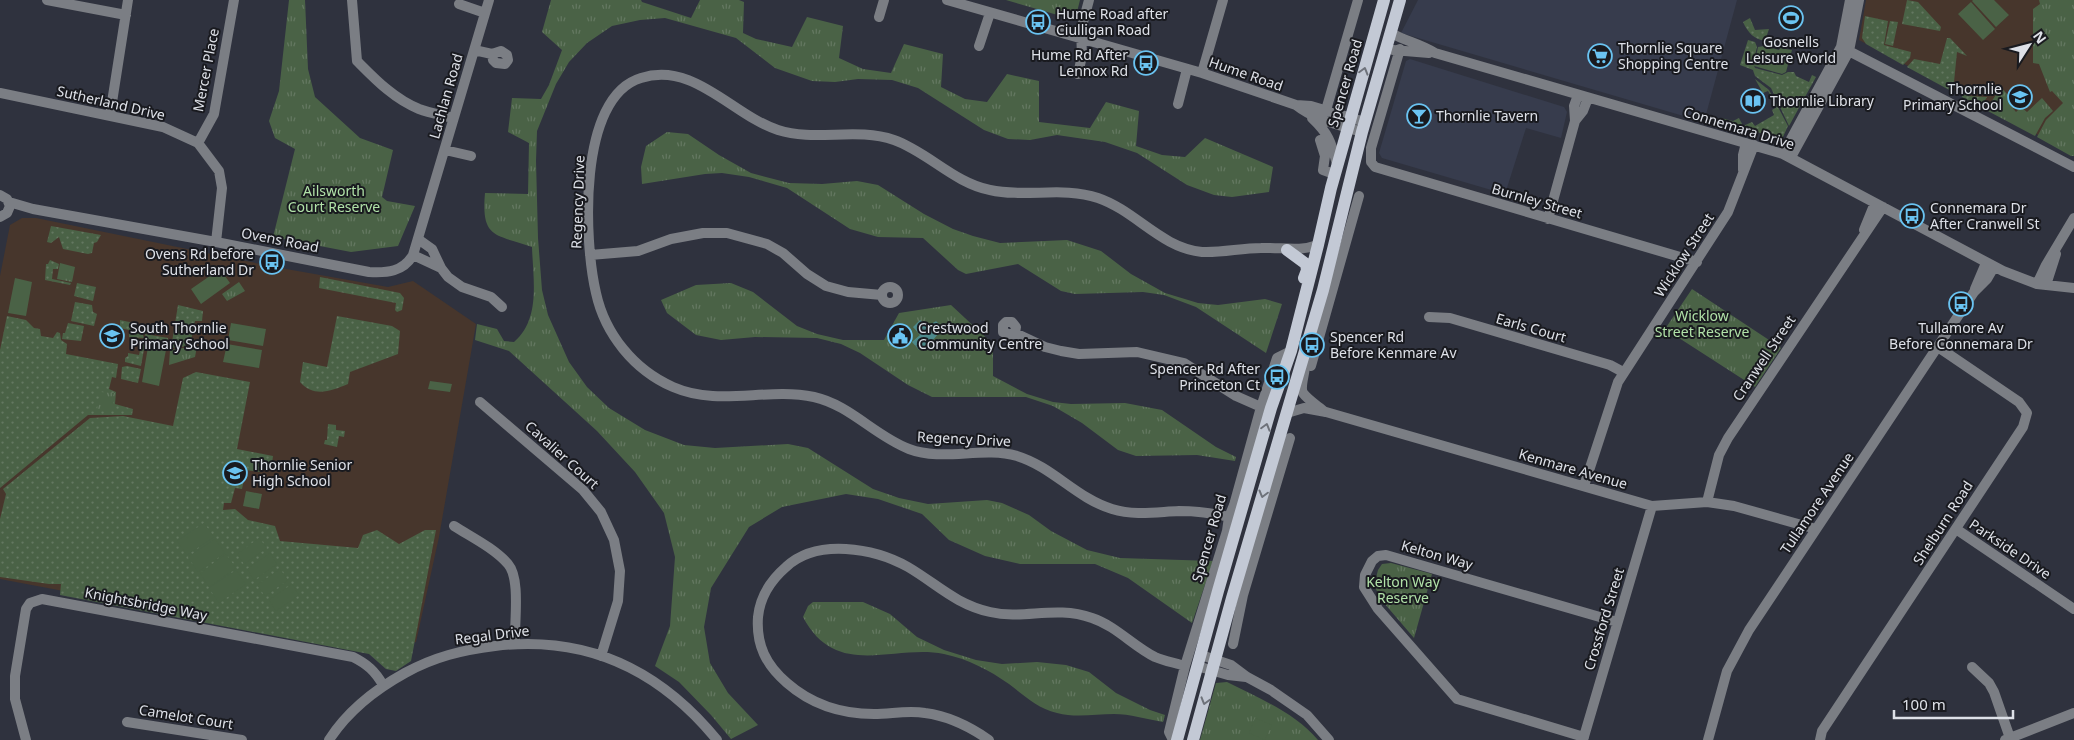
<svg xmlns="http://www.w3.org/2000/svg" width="2074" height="740" font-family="'Noto Sans',sans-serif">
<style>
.built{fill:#373c4d}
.education{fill:#47362c}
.grass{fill:url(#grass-dots)}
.park{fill:url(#park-tufts)}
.pitch{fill:#4a6246}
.water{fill:url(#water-waves)}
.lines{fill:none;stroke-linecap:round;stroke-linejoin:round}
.minor{stroke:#7b7e84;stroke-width:10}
.major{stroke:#c3c9d5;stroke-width:12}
.oneway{stroke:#6e727a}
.labels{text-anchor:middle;stroke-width:4;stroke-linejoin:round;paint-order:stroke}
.poi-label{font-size:14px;fill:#dee1e8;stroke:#191a1f;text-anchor:start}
.street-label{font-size:14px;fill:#dee1e8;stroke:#191a1f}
.park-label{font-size:14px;fill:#b1e2a8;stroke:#191a1f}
</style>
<defs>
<pattern id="grass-dots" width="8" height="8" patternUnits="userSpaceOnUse" patternTransform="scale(1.25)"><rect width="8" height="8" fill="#4a6246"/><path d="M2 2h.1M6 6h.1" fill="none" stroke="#647861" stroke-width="1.8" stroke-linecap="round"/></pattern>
<pattern id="park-tufts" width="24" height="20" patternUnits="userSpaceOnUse" patternTransform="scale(1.25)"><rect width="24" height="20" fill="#4a6246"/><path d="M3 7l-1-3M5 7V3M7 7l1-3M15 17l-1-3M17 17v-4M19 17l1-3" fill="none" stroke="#647861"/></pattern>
<pattern id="water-waves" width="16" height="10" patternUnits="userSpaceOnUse" patternTransform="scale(1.25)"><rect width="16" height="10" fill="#4d8a8c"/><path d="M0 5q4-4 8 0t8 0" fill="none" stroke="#496e70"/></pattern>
</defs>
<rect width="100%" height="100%" fill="#2f323e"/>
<path class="built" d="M1418,0h319l-33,122 -303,-89z
M1410,59l154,48 3,5 -6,26 -35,-10 -21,66 -123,-36 -3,-5 27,-92z"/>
<path class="education" d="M1866,0h208v154l-215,-114z
M22,218h14l239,49 113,20 25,-6 63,43 -37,213 -23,105 -36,9 -380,-72v-303l10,-51z"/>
<path class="grass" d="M1907,0l11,2 23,25 -1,4 -38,-7z
M1865,16l23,5 -4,24 27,7 -1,6 -7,7 -37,-21 -4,-6z
M1750,18l5,12 14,-1 -4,12c-11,-2 -17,-8 -22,-19z
M1890,21l8,1 -5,24 -8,-2z
M1947,38h3l17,18 -10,-4 -4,40 -46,-25 7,-8 26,5z
M1748,40l7,2 2,5 -4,16 2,5 27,7 6,-3h6l2,4 13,6 3,-7 4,2 -27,49 -18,-38 -16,-12 -2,-6 -13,-5z
M1755,79l14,11 19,36 -6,13 -62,-17 1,-4 12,3 6,-3 4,8 9,-4 3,4 19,-11 -2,-5 5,-3 -9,-16 -5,2z
M1967,91l1,5 19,1 -6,10 -19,-10v-3z
M51,226l50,9 -4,7 -3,1 -2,10 -4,1 -25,-5 -4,-12 -8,6 -4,-1z
M50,260l9,4 -1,5h-5l-1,10 19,4 -1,2 -25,-5 1,-16h2z
M320,277l80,16 4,5 -2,12 -5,2 -2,-2 1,-7 -77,-15z
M77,283l19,4 -3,14 -19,-5z
M75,302l17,3 1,7 4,2 -3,12 -23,-5z
M178,305l25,6 -1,10h-7l-4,20 6,4 -26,3z
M7,316l19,4 8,8 6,1 1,7 12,2 4,-6 3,1 1,7 6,4 -1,10 52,10 -2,14 -4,-1 -3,12 7,3 -1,12 18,5 -1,6h-44l-88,73v-138z
M337,316l55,10 8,5 -2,23 -48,18 -2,12c-17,7 -34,14 -48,-2l3,-20 24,5z
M120,320l14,3 -1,6 9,3 2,6 -15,-1v-7l-9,-2z
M68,323l16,3 -3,15 -19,-2 1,-6h2z
M145,334l23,4 -1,10 -20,-4z
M131,338l10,3 4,3 -4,22 -16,-4v-4l3,-2v-3l11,2 2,-9 -9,-2z
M127,366l14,3 -3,14 -17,-4 1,-12z
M196,372l54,10 -13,67 36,7 -2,14 -10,-2 -1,4 -14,-2 -4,19 -7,-1 -4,15h-7l-1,7 12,-1 13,11 27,6 5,15 78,7 5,-13 14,-5 22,14 26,-14h11l-25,131 -15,10 -10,-2 -17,-15 -309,-59 1,-11h-12l-49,-7v-58l6,-25 -3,-5 87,-71 33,-2 50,10 10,-48z
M328,424l8,1v5l9,1 -1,6 -5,-1 -2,11 -13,-3 1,-4h2z"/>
<path class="park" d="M289,0h16l3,69 7,28 45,41 33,12 -11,47 5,4 28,5 -17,40 -47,6 -78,-15 22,-88 -20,-11 -6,-17 10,-30z
M551,0h90l1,2 49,16 9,-18h39l5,2 -1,31 13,6 36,8 15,-30 36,9 -4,32 24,11 28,4 13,-29 39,10 -2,33 24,12 22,3 20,-28 32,7v41l51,6 16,-26 33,9 -3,35 26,9 23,2 20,-19 68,29 -4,25 -37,5 -18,-2 -27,-10 -50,-32 -32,-11 -48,-7 -27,5 -22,-1 -24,-9 -66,-42 -26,-8 -34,-1 -23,3 -23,-1 -37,-13 -39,-30 -71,-20 -25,2 -28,6 -25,17 -18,19 -13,22 -19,47 -1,30 2,77 4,52 6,25 21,47 18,25 22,21 36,22 39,15 31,3 73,-4 20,4 65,41 26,9 29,6 59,-4 15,3 27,12 22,16 36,19 33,8 93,3 -21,62 -64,-45 -33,-14h-75l-35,-8 -36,-16 -27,-26 -44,-15 -32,-5 -64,13 -33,20 -38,61 -7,39 6,36 18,30 30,32 -27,14 -20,-24 -32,-33 -24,-16 15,-40 5,-69 -11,-44 -29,-41 -38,-41 -88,-80 -34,-11 2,-16 20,5 7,12 10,1c27,-23 19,-63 18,-95 -37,-13 -51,-8 -47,-54l43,1 1,-51 -21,-11 4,-34 29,1 8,-14 13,-35 -20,-18z
M1006,0h74l-5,20z
M2039,0h35v156h-3l-34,-19 9,-17 17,-17 -11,-12 -2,1 -11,-28 -6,-1v-54l7,-5z
M2001,87l12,14 -3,4 6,7 5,-5 6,5 15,-14 11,13 -8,7 -10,18 -49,-26z
M667,132l21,2 31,21 32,18 38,10 33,1 35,-3 21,4 46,29 29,15 20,7 27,7 67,-3 34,11 30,23 34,19 33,10 20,2 47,-6 17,5 -16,49 -70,-46 -32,-12 -21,-3 -68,2 -14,-3 -43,-27 -52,10 -8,-4 -35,-32 -45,-1 -28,-8 -63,-41 -38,-11 -27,-4 -17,1 -63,10 -1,-17 5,-21z
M60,263l15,4 -3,15 -15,-3z
M239,282l6,9 -18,10 -5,-7z
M731,283l22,9 44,34 20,8 26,6h41l15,-27 52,-8 42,39v32l34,18 26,8 18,2 54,-1 37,7 54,37 20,10 -1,4 -38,-6 -61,1 -18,-6 -36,-27 -29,-17 -27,-9h-94l-24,-12 -48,-32 -19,-9 -24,-6 -62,-1 -34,3 -25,-5 -29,-22 -6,-13 35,-15z
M1692,289l89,59 -26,39 -90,-58z
M197,346l-2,11 -26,8 1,-15z
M100,392l15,1 -3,18 -15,-1z
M1391,563l41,11 -18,64 -30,-35 -10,-17 4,-16 4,-6z
M813,602h50l27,12 27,23 27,13 32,10 26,4 35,-2 29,3 23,7 27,21 34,17 15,5 -2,7c-17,-3 -33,-8 -49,-8 -19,0 -38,4 -57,-1 -20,-5 -32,-17 -48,-29 -20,-14 -41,-25 -65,-30 -51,-10 -108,26 -141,-37l5,-11z
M1227,682c32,16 68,31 91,58h-118l16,-57z"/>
<path class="pitch" d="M1973,0h21l15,15 -13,12 -24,-26z
M1971,2l24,27 -12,11 -25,-26z
M1764,46l15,4 1,-2 12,2 -6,22 -4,2 -28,-8 4,-19z
M220,269l10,14 -29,21 -10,-15z
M15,278l17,4 -6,34 -18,-3z
M231,323l35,6 -3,17 -35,-6z
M227,344l35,6 -3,18 -36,-6z
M148,347l18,3 -7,36 -17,-4z
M430,381l22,3 -2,8 -22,-3z
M246,491l16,3 -3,15 -16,-3z
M204,523l10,14 -27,18 -10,-14z
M259,538l8,10 -23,16 -7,-10z
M215,539l10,14 -27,19 -10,-15z
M270,553l7,11 -23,16 -7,-11z
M226,554l10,14 -27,19 -9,-14z
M280,569l8,11 -23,16 -8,-11z
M236,570l10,14 -27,19 -10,-15z
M292,584l7,11 -23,16 -7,-11z
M1255,718l17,7 -7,15 -16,-7z"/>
<path class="water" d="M920,320l8,6 8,-5 7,7 -10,12 -14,10 -7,-8 8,-7 -7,-8z"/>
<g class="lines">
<path class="minor" d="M47,0l79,15
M352,0l5,61c18,18 37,38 62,48 11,4 23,6 34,9
M947,0l255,73 94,32c19,15 43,20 66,27
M459,4l26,9
M879,17l5,-17
M1391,33c14,8 30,11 44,20l348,101 220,117 34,13 37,4
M979,46l11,-33
M1841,47l233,120
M474,50l18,4 9,-3 6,4 1,5 -3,4 -9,-1 -3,-3 -1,-6
M1393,50l36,3
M1202,73l21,-73
M1078,74l4,-18 -1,-26 8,-30
M0,93l163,34 35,16 21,28 3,17 -6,54
M1178,104l9,-35
M1296,105l15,1 54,16
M1326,110l32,-110
M110,115l18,-115
M1312,118c17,16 19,24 25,46
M1575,121l8,-10 5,-13
M1320,140l5,16 -2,14 11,4
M198,143l16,-29 20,-114
M445,150l26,6
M1783,154l58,-107 9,-47
M1791,157l58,-106 10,-51
M1371,162l4,5 322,95
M1371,162v-14l29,-99
M1743,170v-15l3,-12
M0,195l7,4 3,7 -3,7 -7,4
M9,202l24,7 183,33 153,30c18,1 34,0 44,-17l76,-255
M1548,219l27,-98 -1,-15 4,-11
M1864,230l11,-27
M418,239l14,10 9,19
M413,255l28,13 7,9 14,10 29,10 11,10
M590,255l48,-4 33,-12 32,-6h24l40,11 16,9 24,21 19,12 22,6 34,3
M2037,284l9,-19 28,-47
M2046,285l10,-31
M882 295a8 8 0 1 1 16 0a8 8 0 1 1-16 0Z
M1975,289l11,-26
M1429,317l21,1 160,47 13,7
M1015,333l1,-6 -4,-5h-6l-3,3v7l8,3 4,-2 30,14 16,4 18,3 58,-2 47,11 52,33 25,11
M1305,358c2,12 -6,28 -2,35 5,7 15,13 22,19
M1311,366l48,-170
M480,402l103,88 18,22 13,28 6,31 -2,30 -17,55
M1287,413l17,-5 22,4 326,94 55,-4 27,4 82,23
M1584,486l34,-104 110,-170 26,-67
M1707,502l12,-47 9,-17 155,-231
M1229,517c-17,-4 -33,-6 -50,-6 -23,1 -44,5 -67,-2 -36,-11 -59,-42 -95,-53 -35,-10 -74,6 -108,-7 -34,-13 -59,-44 -95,-52 -48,-10 -95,10 -141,-10 -39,-17 -68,-53 -77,-94 -12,-51 -19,-196 45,-215 53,-17 91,37 137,52 37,12 78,-3 116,10 34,12 60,43 96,50 36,8 73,-4 108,8 38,13 63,50 104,54 20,1 39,-4 59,-4 20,-1 38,4 57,-3
M454,526c17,11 40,22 54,38 13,15 6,59 7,80
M1956,529l118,80
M1233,644l10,-49 47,-157
M1201,655l30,10 16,12 24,13 36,25 22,25
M1197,666l31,9 18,2
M1972,667l17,16 5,9 16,46
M127,722l115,18
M1584,737l-127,-38 -79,-90 -14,-22 1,-12 7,-14 6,-5 8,-1 231,67
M26,740l-11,-41v-23l11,-67 4,-6 12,-4 311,58c14,7 22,14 30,28
M329,740c18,-28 47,-51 76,-67 29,-16 57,-23 90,-27 91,-11 164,23 222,94
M989,740c-20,-14 -40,-24 -64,-27 -17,-3 -34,1 -51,1 -32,0 -63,-10 -87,-31 -21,-18 -31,-38 -29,-66 2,-20 13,-37 28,-50 31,-29 88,-19 122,0 29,17 47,37 82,45 34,8 65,-7 102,6 24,8 41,28 63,39 9,4 21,6 30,9
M1173,740l-4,-8 16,-66 42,-135 2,-14 5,-12 27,-98 16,-49 14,-7
M1583,740l69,-234
M1708,740l19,-69 22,-41 225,-338 13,-13 7,-12
M1820,740l2,-9 201,-304 4,-14 -8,-11 -81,-55
M2005,740l69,-27"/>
<path class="major" d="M1287,250l19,14 1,6 -3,8
M1177,740l41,-149 53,-183 20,-57 27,-106 13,-57 53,-188
M1193,740l39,-142 91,-308 39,-158 38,-132"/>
</g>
<defs><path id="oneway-chevron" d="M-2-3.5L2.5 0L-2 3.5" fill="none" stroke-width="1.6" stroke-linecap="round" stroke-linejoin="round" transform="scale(1.25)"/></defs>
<g class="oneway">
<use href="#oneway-chevron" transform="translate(1364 71) rotate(-74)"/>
<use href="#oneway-chevron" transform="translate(1266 427) rotate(-74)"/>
<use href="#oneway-chevron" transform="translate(1263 494) rotate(105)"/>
<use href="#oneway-chevron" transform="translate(1205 701) rotate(106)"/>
</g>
<defs>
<g id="stadium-ring" transform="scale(1.25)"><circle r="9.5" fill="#191a1f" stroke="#6ac3f1" stroke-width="1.5"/><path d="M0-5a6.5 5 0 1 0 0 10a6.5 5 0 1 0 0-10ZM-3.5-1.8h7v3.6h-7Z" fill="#6ac3f1"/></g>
<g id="bus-ring" transform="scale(1.25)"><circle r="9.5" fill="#191a1f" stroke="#6ac3f1" stroke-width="1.5"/><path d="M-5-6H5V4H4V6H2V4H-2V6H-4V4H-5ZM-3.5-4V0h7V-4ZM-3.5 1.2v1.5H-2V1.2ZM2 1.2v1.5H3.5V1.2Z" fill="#6ac3f1"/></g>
<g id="supermarket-ring" transform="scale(1.25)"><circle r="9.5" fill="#191a1f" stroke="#6ac3f1" stroke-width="1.5"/><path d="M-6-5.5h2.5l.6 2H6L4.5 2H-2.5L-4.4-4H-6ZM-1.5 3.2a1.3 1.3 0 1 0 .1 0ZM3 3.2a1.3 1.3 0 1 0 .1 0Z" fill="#6ac3f1"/></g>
<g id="school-ring" transform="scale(1.25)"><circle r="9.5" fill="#191a1f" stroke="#6ac3f1" stroke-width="1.5"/><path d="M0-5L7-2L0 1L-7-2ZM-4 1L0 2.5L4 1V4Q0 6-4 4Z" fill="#6ac3f1"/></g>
<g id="library-ring" transform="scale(1.25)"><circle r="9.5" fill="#191a1f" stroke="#6ac3f1" stroke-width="1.5"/><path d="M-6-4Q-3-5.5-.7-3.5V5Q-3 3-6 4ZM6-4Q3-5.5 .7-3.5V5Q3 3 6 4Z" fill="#6ac3f1"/></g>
<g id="bar-ring" transform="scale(1.25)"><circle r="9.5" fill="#191a1f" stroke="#6ac3f1" stroke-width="1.5"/><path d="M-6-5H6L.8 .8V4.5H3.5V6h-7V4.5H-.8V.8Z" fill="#6ac3f1"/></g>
<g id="civic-ring" transform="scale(1.25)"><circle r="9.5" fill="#191a1f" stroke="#6ac3f1" stroke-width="1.5"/><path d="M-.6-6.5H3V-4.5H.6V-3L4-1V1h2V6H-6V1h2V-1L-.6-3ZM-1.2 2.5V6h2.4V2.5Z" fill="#6ac3f1"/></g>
</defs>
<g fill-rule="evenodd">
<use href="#stadium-ring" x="1791" y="18"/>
<use href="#bus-ring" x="1038" y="22"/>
<use href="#supermarket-ring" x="1600" y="56"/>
<use href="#bus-ring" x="1146" y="63"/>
<use href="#school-ring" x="2020" y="97"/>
<use href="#library-ring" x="1753" y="101"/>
<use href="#bar-ring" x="1419" y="116"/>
<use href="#bus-ring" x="1912" y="216"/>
<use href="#bus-ring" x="272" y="262"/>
<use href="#bus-ring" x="1961" y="304"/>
<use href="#school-ring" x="112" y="336"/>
<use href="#civic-ring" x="900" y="336"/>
<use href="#bus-ring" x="1312" y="345"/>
<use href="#bus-ring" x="1277" y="377"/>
<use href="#school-ring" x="235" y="473"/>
</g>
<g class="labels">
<g class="poi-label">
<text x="1056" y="19">Hume Road after<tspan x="1056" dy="16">Ciulligan Road</tspan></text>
<text x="1791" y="47" text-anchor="middle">Gosnells<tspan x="1791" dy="16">Leisure World</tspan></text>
<text x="1618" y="53">Thornlie Square<tspan x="1618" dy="16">Shopping Centre</tspan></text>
<text x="1128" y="60" text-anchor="end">Hume Rd After<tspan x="1128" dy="16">Lennox Rd</tspan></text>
<text x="2002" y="94" text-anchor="end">Thornlie<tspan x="2002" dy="16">Primary School</tspan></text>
<text x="1770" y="106">Thornlie Library</text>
<text x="1436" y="121">Thornlie Tavern</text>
<text x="1930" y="213">Connemara Dr<tspan x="1930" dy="16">After Cranwell St</tspan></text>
<text x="254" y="259" text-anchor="end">Ovens Rd before<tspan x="254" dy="16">Sutherland Dr</tspan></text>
<text x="130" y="333">South Thornlie<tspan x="130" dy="16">Primary School</tspan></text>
<text x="918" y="333">Crestwood<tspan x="918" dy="16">Community Centre</tspan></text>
<text x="1961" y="333" text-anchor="middle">Tullamore Av<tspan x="1961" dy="16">Before Connemara Dr</tspan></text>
<text x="1330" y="342">Spencer Rd<tspan x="1330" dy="16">Before Kenmare Av</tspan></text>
<text x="1260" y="374" text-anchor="end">Spencer Rd After<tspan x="1260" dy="16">Princeton Ct</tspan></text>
<text x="252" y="470">Thornlie Senior<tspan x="252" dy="16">High School</tspan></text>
</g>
<g class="street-label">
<text transform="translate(206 70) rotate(-79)" y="5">Mercer Place</text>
<text transform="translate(1246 74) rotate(19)" y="5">Hume Road</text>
<text transform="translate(1345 83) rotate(-74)" y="5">Spencer Road</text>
<text transform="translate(446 96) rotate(-74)" y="5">Lachlan Road</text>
<text transform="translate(111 103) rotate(13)" y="5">Sutherland Drive</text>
<text transform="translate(1739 128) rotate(17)" y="5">Connemara Drive</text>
<text transform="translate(1537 201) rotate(16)" y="5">Burnley Street</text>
<text transform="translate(578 202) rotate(-88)" y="5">Regency Drive</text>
<text transform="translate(280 240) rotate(11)" y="5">Ovens Road</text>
<text transform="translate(1684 255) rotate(-57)" y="5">Wicklow Street</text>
<text transform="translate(1531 328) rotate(16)" y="5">Earls Court</text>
<text transform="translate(1764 358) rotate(-56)" y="5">Cranwell Street</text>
<text transform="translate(964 439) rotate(3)" y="5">Regency Drive</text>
<text transform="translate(562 455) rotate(42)" y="5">Cavalier Court</text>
<text transform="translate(1573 469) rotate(16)" y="5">Kenmare Avenue</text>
<text transform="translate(1817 503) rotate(-56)" y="5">Tullamore Avenue</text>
<text transform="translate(1943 523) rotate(-57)" y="5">Shelburn Road</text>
<text transform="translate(1209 538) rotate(-74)" y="5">Spencer Road</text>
<text transform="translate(2010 549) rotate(34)" y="5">Parkside Drive</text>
<text transform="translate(1437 555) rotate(16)" y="5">Kelton Way</text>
<text transform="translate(146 604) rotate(11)" y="5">Knightsbridge Way</text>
<text transform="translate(1604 619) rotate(-73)" y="5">Crossford Street</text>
<text transform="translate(492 635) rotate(-7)" y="5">Regal Drive</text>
<text transform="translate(186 717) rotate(9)" y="5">Camelot Court</text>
</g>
<g class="park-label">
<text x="334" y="196">Ailsworth<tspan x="334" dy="16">Court Reserve</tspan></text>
<text x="1702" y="321">Wicklow<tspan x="1702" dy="16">Street Reserve</tspan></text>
<text x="1403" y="587">Kelton Way<tspan x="1403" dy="16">Reserve</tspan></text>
</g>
</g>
<g transform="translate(2029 45) rotate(54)" stroke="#191a1f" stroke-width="4" paint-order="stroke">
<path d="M0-4L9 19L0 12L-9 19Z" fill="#dee1e8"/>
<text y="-8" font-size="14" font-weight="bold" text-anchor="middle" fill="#dee1e8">N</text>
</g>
<path d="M1894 710v8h119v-8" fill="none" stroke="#dee1e8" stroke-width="2.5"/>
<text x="1902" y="710" font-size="15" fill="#dee1e8" stroke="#191a1f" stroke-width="4" paint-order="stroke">100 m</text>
</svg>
